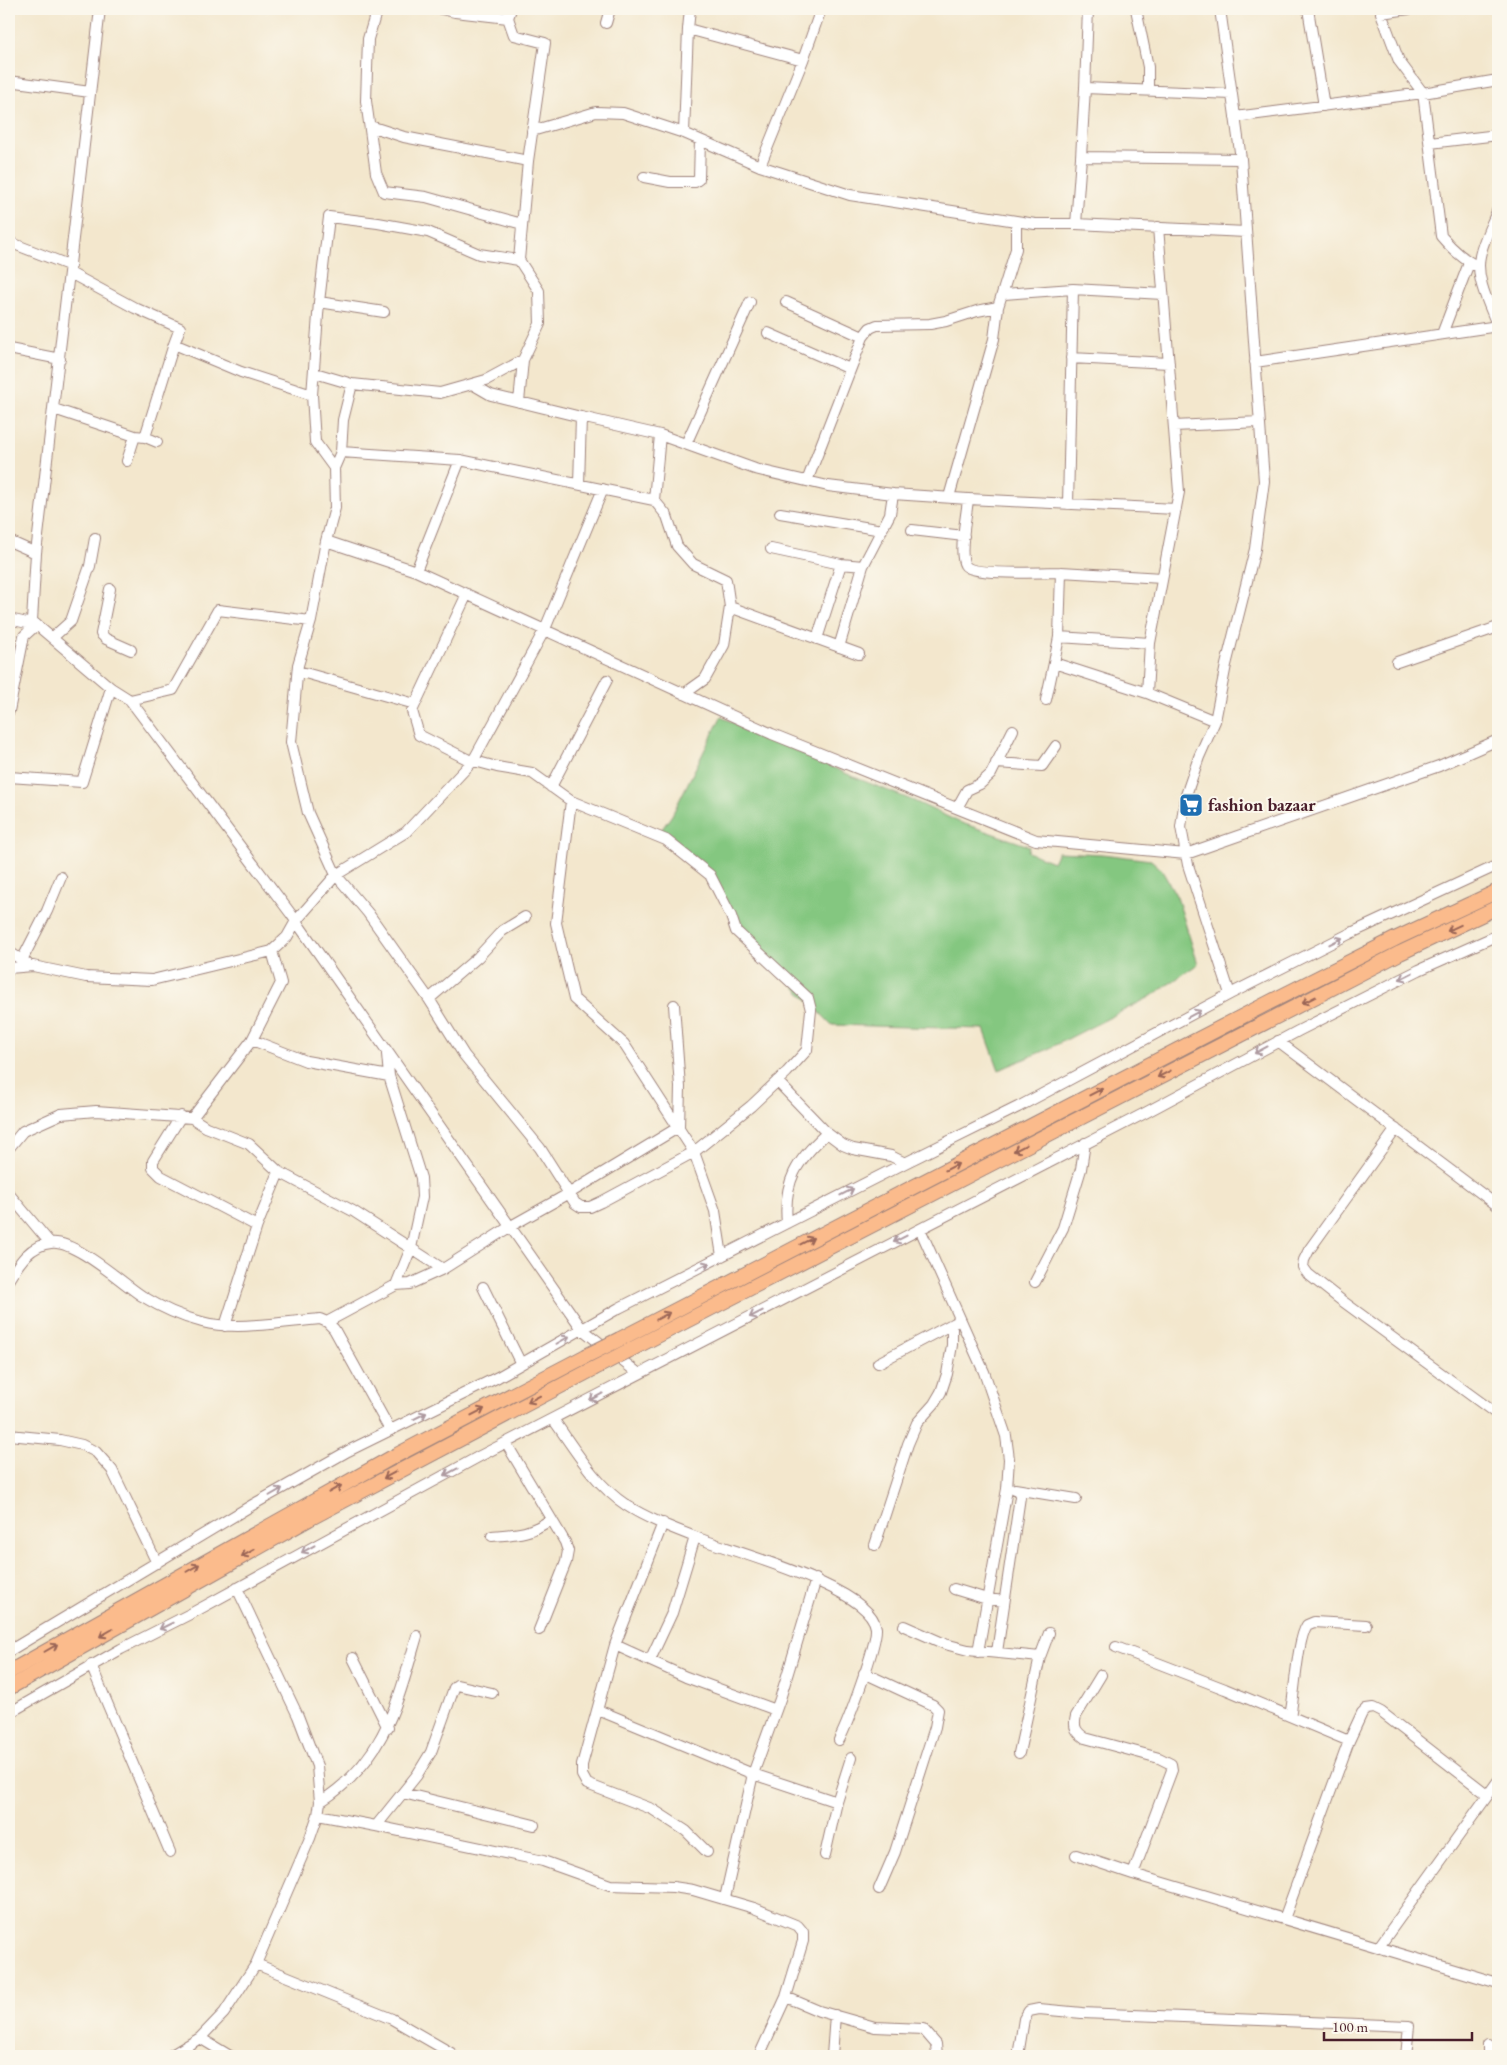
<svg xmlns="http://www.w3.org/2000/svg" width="1507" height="2065" font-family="'EB Garamond',serif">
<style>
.green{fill:#84c780;stroke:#677356}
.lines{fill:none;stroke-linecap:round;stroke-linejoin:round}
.minor-casing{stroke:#9e837c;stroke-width:12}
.highway-casing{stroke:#9e837c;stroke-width:16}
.minor{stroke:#fff;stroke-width:10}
.highway{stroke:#fbbb8c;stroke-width:14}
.highway-bridge-casing{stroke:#9e837c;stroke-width:16;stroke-linecap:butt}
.highway-bridge{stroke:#fbbb8c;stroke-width:14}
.oneway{stroke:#9a6557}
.oneway2{stroke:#ae9aa0}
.labels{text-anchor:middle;stroke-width:4;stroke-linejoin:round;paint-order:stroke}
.poi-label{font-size:18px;font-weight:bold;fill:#4a1f2b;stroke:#fbf7ec;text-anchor:start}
</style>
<rect width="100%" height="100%" fill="#fbf7ec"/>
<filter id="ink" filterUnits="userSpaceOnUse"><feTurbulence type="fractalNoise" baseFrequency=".02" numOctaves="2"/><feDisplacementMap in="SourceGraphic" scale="10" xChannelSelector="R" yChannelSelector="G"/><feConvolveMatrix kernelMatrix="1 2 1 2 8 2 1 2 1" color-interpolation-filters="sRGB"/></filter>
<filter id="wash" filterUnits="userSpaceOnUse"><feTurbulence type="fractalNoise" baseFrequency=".0096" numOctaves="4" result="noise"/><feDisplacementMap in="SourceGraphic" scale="20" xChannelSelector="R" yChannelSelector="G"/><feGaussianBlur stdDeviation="1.12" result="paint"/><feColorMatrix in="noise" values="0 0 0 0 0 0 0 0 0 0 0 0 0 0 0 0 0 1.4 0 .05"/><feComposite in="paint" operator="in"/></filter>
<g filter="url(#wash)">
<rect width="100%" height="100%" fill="#f3e7cd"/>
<path class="green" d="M721,717l133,60 60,24 45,21 70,24 -1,6 25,10 5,-10 44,2 49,6 10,9 16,28 21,67 -48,33 -100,51 -51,22 -15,-41 -152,-4 -95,-97 -27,-56 -51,-39 13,-18z"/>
</g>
<g filter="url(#ink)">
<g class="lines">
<g class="minor-casing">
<path id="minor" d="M100,9l-64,544 -4,68 79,67 19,12 161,214 291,415 57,45
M377,9l-9,30 -2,62 10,72 8,19 42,5 96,27
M441,9l14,3
M455,9v3l53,6
M690,9l-2,20 115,31
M1088,9l-3,79 147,6
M1136,9l12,58v23
M1220,9l21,150 23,322 -9,68 -29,116 -11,56 -16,36 -14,41 -4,29 7,38 42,129
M1308,9l16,97
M1409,9l-28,4 18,48 24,32 18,143c11,13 22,24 38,31
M606,23l4,-14
M9,81l81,11
M1085,88l-4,69 160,2
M1235,117l188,-24 75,-13
M370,126l34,11 124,24
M532,131l64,-19 27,1 61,20 4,-104
M684,133l76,33 90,29 166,26
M1430,143l68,-8
M1081,157l-5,67 170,8
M760,166l43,-106 18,-51
M644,177l26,5h25l4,-3 1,-39
M1498,209c-6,15 -15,32 -18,47 -5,23 10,50 18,71
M9,242l62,24
M70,273l65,35 45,20 -6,16
M1004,294l69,-5 90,5
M319,302l10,-85 49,6 50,9 51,22 40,6
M786,302l77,35
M768,333l82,36
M1442,334l27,-71
M9,349l51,10
M1071,358l98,5
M1255,362l243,-36
M315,373l37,11 88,9 46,-13 37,-20 17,-36 -1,-33 -20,-31 9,-99 17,-118 -31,-8 -6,-17 3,-9
M352,384l-9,36 -2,32 -7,16 1,40 -9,33 -15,80 -13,44 -7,77 17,71 28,62 32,38 61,86 35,56 76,93 35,55 6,4h9l11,-5 93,-50 57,-46 36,-34 20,-22 4,-40 -3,-12 -72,-67 -5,-15 -21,-41 -44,-35 -95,-39
M472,384l19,11 90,22
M312,395l3,47 19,26
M519,402l4,-42
M54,409l81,27 10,1 29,-93 67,28 71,23 7,-93 65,10
M1174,426l85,-4
M145,437l12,5
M686,444l64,-142
M341,452l119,8 194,40 13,16 10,30 16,18 33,16 4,27 -6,38 -19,34 -21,15
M127,461l8,-25
M807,481l56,-144 7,-9 7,-3 53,-1 16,-3 31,-10 21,-4
M579,484l2,-67 79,18
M949,497l45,-158 4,-32 18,-58v-28l19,3h41
M968,499c-1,15 -10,54 -3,66 6,11 81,7 96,7
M654,500l6,-65 95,34 73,17 65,8 75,5 208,10
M1068,504l5,-215
M780,513l102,17
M912,530l52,6
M9,541l27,12
M326,541l90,30 356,163 264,106 150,14 253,-88 59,-26
M771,549l70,15 22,2
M416,571l44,-111
M110,589l-9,45 5,5 25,11
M467,594l-55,117 7,24 48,24 30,8 35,6 39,28 -15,122 18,76 50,45 70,108 21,59 7,45
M730,607l129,47
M9,619l27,6
M1059,637l2,-65 101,6
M52,638l19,-17 19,-55 5,-28
M817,639l24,-75
M1150,643l-91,-6 -5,26 93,30 68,28
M839,647l24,-81 27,-52 3,-20
M1397,662l101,-35
M298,671l117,33
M1147,693l3,-50 29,-151 -21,-265
M130,700l43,-10 45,-80 93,11
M1046,700l8,-37
M9,711l15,-75 12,-11
M996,763l46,3 14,-20
M9,777l73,5 29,-94
M551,787l56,-107
M957,808l10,-18 13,-6 11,-10 22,-44
M9,952l18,11
M22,960l25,-49 14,-34
M9,968l24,-2 53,11 66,3 120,-29 15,-14 9,-16 40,-46 70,-43 67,-71 72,-132 58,-140
M429,999l49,-42 24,-26 23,-14
M252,1040l54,21 83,15
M1278,1041l220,165
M387,1054l2,22 32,102 1,19 -11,51 -15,37
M777,1081l50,52 16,12 10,4 38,7 14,7
M181,1116l-28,45v7l8,8 96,50
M192,1118l60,-78 29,-57 -9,-32
M1396,1129l-87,121 -5,10 -1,7 5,7 33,26 157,115
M9,1148l14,-17 38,-17 35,-3 96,7 14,9 43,17 30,28 74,39 90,58
M9,1194l41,49
M787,1223c-4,-42 10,-63 40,-90
M920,1229l64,143 22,64 3,23 -2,30 -29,163
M9,1279c10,-16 21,-34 42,-36 24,-3 70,39 91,53 18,11 40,21 60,26 33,9 82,0 118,-3l7,3 7,7 56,101
M1035,1282l28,-54 18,-59 4,-26
M483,1287l38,77
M327,1322l69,-37 14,-1 33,-15 68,-43 57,-32 111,-67 1,-40 -6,-82
M225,1326l32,-100 22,-54
M878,1363l78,-41
M553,1419c21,29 42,66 73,86 20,13 46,23 69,32 35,14 176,50 181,91 1,17 -28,95 -37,112
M9,1435l51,5 22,5 14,7 16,18 45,93
M506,1443l59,99 3,9 -2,11 -27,68
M1015,1489l61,10
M663,1523l-48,122 -33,120v10l5,9 65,25 34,22 21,21
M492,1536c24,-2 38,-2 58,-16
M875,1545l33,-101 9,-21 17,-19 7,-12 6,-18 5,-29v-21
M954,1589l33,10 17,2
M904,1626l41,18 23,6 72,7
M615,1645l71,32 90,33
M1116,1647l109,42 124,52
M9,1651l245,-147 94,-53 150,-74 121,-69 286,-145 113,-56 212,-113 119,-60 149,-69
M997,1652l24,-162
M353,1658l35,70
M650,1660l22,-47 23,-76
M91,1665l79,187
M864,1673l69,32 5,5 -3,17 -40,125 -16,37
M1101,1675l-25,41c-3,11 0,16 9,22l74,20 12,6 1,6 -39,104
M598,1710l155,64 84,28
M9,1713l112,-64 73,-37 286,-156 665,-343 153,-82 121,-61 79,-35
M1290,1716c5,-23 7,-76 17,-91l7,-3 52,3
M1019,1753l21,-96 9,-24
M403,1793l131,32
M320,1802c64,-40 77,-98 97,-166
M318,1815l58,11 167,35 67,24 63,2 20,3 61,18 44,18 5,6v9l-17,56 -27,59
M376,1826l41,-51 14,-23 23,-64 3,-3 35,8
M825,1855l12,-53 14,-44
M1076,1855l57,19 365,109
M725,1898l28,-124 27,-75 36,-120
M1284,1919l65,-178 13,-28 4,-4 7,-1 8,4 107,83
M1378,1948l120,-167
M256,1964l136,55 59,34
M786,1997l33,14 56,16 48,2 13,15 1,12
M200,2038l30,18
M170,2056l30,-18 24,-25 32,-49 54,-126 8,-23 2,-13 -3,-36 -19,-50 -61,-128
M832,2056l3,-41
M1018,2056l6,-37 5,-8 10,-2 43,4 327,13 -3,30
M1488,2056v-11"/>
</g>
<g class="highway-casing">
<path id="highway" d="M620,1339l650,-337 127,-64 101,-47
M628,1351l772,-398 98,-46
M9,1672l382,-214 195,-102
M9,1688l300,-169 284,-150"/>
</g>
<use href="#minor" class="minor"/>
<use href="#highway" class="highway"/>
<g class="highway-bridge-casing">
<path id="highway-bridge" d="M586,1356l34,-17
M593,1369l35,-18"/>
</g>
<use href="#highway-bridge" class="highway-bridge"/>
</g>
<defs><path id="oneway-shaft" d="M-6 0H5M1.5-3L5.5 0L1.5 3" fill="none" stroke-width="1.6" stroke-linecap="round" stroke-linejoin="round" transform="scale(1.25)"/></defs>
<g class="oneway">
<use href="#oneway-shaft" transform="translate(1454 928) rotate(155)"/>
<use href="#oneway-shaft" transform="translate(1309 1000) rotate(153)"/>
<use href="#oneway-shaft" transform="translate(1164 1074) rotate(153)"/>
<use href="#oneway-shaft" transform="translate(1096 1092) rotate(-27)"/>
<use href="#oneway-shaft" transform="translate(1020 1148) rotate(153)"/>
<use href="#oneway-shaft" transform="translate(952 1167) rotate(-27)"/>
<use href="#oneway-shaft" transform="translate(807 1241) rotate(-27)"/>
<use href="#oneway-shaft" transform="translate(663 1316) rotate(-28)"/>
<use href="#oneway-shaft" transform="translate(534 1399) rotate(152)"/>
<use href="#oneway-shaft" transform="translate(478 1412) rotate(-27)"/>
<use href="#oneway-shaft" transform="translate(390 1475) rotate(152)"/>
<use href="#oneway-shaft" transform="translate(335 1489) rotate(-29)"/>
<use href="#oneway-shaft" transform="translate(248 1553) rotate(151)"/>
<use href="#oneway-shaft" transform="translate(193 1568) rotate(-30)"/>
<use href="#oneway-shaft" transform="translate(106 1633) rotate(150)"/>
<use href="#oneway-shaft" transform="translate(51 1648) rotate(-30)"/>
</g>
<g class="oneway2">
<use href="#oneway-shaft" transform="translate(1336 941) rotate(-27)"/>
<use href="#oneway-shaft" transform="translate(1406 976) rotate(153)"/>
<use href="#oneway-shaft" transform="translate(1194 1014) rotate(-28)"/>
<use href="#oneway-shaft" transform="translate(1261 1050) rotate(152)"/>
<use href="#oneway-shaft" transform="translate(847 1192) rotate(-27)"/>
<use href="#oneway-shaft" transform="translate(900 1239) rotate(153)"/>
<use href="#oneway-shaft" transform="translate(703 1266) rotate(-27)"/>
<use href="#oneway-shaft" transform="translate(756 1314) rotate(153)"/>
<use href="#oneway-shaft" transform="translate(563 1340) rotate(-30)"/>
<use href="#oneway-shaft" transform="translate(596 1397) rotate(152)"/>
<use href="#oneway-shaft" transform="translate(420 1416) rotate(-26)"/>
<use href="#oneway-shaft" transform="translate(451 1472) rotate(152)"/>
<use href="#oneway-shaft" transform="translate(276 1492) rotate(-30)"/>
<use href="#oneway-shaft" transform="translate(308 1549) rotate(151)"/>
<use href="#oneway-shaft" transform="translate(166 1626) rotate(154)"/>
</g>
</g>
<defs>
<g id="supermarket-square" transform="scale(1.25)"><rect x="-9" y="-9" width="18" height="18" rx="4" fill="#1f6fb2" stroke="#fbf7ec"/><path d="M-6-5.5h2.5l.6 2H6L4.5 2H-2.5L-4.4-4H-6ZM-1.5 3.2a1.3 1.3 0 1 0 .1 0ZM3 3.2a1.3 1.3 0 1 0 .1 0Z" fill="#fff"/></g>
</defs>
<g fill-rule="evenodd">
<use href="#supermarket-square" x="1191" y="805"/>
</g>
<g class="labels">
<g class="poi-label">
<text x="1208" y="811">fashion bazaar</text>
</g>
</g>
<rect width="1507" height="2065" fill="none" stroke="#fbf7ec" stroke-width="30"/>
<path d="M1324 2032v8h148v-8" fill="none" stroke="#4a1f2b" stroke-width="2.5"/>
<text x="1332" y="2032" font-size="15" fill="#4a1f2b" stroke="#fbf7ec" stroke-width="4" paint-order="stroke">100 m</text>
</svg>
